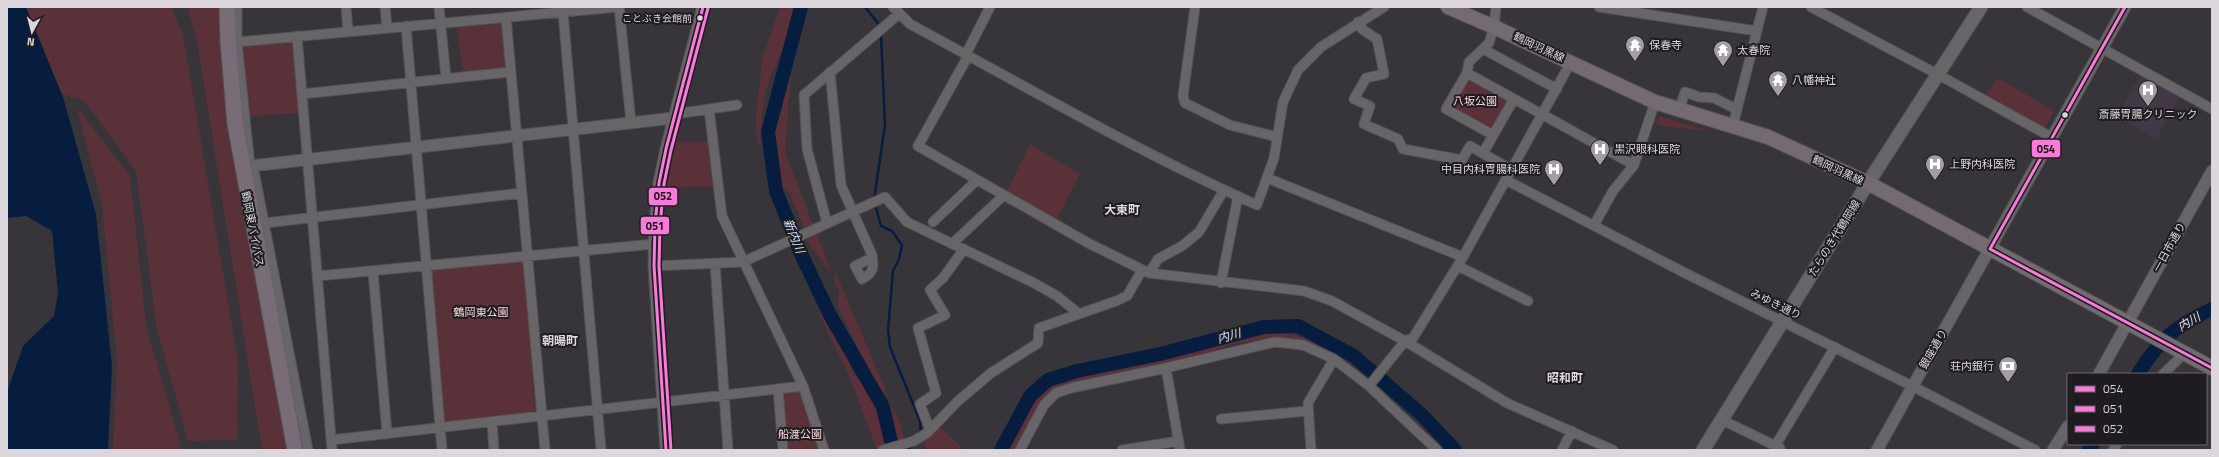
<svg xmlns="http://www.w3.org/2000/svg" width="2219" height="457" font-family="'Titillium Web','Noto Sans JP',sans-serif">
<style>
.built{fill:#413845}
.green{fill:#5b3139}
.water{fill:#071d3f}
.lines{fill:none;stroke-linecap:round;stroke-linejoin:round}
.stream{stroke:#071d3f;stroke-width:2.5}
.river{stroke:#071d3f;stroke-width:14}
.minor-casing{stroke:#545256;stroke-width:11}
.tertiary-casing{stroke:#545256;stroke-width:13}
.secondary-casing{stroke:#545256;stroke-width:15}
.primary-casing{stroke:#545256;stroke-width:16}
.trunk-casing{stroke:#545256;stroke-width:17}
.minor{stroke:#676568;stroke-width:9}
.tertiary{stroke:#676568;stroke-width:11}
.secondary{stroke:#676568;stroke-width:13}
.primary{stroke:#746a72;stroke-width:14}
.trunk{stroke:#786c76;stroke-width:15}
.bus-1-casing{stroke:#1e1c20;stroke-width:6}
.bus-2-casing{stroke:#1e1c20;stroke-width:6}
.bus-3-casing{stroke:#1e1c20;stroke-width:6}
.bus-1{stroke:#fa7ad9;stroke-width:3}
.bus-2{stroke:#fa7ad9;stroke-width:3}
.bus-3{stroke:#fa7ad9;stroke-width:3}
.bus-dot{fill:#dbd7dd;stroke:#1e1c20;stroke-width:1.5}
.labels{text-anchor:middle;stroke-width:4;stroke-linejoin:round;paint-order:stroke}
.bus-label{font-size:10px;fill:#dbd7dd;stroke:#1e1c20;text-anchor:end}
.poi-label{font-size:11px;fill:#dbd7dd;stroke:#1e1c20;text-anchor:start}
.street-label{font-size:11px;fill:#dbd7dd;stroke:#1e1c20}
.park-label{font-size:11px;fill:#fcd7db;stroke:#1e1c20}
.neighbourhood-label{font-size:12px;font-weight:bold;fill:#dbd7dd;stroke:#1e1c20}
.water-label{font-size:12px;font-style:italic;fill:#cfe2fd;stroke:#1e1c20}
.line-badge{stroke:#1e1c20;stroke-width:1.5}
.pale-badge-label{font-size:11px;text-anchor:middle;font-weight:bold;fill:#111}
</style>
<rect width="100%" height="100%" fill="#38353a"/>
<path class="built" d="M2140,75l40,22 -24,42 -39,-22z"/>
<path class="green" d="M7,7h164l12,28 55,327 -1,78 -49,1 -31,-112 -21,-158 -52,-71 -54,-15z
M187,7h34l69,443h-28l-65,-410z
M780,7h15l-1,4 -12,39 -14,33 -5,21 -3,40 -3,-2 -1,-27 7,-59z
M502,20l5,49 -44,5 -6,-49z
M293,41l6,72 -50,3 -7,-70z
M792,59l-7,93 47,122 -23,-30 -1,-7 -19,-45 -9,-5 -10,-53 10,-42z
M1468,76l43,24 -18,32 -44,-24z
M1998,78l56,33 -11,20 -59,-32z
M77,108l53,68 16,150 36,124h-69l4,-90 -15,-155z
M1659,116l53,16 -56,-7z
M676,142h31l7,44 -48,2z
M1030,144l50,30 -24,46 -50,-26z
M524,261l11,152 -91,10 -14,-154z
M835,271l53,125 -10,-8 -40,-81 1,-18 -4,-4z
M818,301l9,18 11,15 15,39 18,21 11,20 4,36h-9l-28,-75 -26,-53z
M1277,330l31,9 21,10 39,29 -2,3 -40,-29 -51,-13 -38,4 -42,14 -132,27 -18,13 -29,53h-8c8,-19 17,-43 34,-57 31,-27 77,-23 115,-33 40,-10 79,-24 120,-30z
M796,389l7,4 18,57h-34l-6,-55 3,-4z
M889,403l10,16 6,22 -8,2 -10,-30z
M940,427l24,23h-38l-2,-10z"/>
<path class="water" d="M7,7h19l37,90 33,117 16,152 -4,84h-101v-58l16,-46 31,-30 4,-23 -6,-62 -26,-15 -19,2z"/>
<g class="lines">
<path class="stream" d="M865,7l16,20
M874,199l11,-74 -4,-90
M875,204l6,22 11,5 10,14 -3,14 -6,12 -5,59 2,17 30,74 1,13
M907,450l9,-7"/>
<path class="river" d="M801,7l-33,125 8,59 25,63 29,61 53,92 10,43
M2138,374c21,-34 37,-48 74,-65
M1001,450l29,-54 18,-16 29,-9 83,-17 104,-27 34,-1 56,30 68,59 33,35
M2089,450l4,-6"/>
<g class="minor-casing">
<path id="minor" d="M237,7v35l13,124
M346,7l2,24
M385,7l2,21
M439,7l7,71
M619,7l12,115
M893,7l17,17c115,62 228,128 347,181l17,-47 9,-56 15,-32 23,-23 63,-40
M1195,7l-12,89 2,7 45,22 47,12
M1599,7l158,24
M1811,7l128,68 112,62
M2027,7l185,102
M563,12l38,438
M506,17l39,433
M1358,22l5,8 14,9 7,35 -18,4 -12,21 16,7 -6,18 34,15 5,10 59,11 8,-14 42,24
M406,26l36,424
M297,36l35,414
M237,42l381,-35
M1483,49l74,40
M966,54l24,-47
M968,56l-50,90 170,97 61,30 155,18 28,10 73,40 102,62 106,47
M830,72l11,113 31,70c2,12 2,18 -10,24l-7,-13 17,-8
M1467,73l167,92
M302,94l208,-22
M709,109l13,107 81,170 21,64
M1679,110l6,-18 14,5 15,1 22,11
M675,114l62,-9
M1733,125l30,-118
M1493,135l-47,-26 21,-36 2,-11 20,-19 5,-16 2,-20
M1483,153l31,-54
M253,166l55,284
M1267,178l196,79
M1506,180l179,93 233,116 117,61
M933,222l43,-41
M265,223l257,-30
M827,223l-20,-74 -3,-54 95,-81
M1594,225l19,-34 21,-26 21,-63
M952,244l51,-48
M715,263l13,187
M654,266l89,-4 142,-65 22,25 125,60 25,14 21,17
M1458,266l70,35
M373,271l14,163
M1149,273l9,-14 24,-13 17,-14 25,-42
M317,276l337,-32
M1221,283l17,-87
M1166,368l14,82
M2163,374l22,-21
M1369,386l36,-45 8,-3 50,-81 108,-195
M778,389l5,61
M1221,419l87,-8
M1722,420l58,28 -1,2
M492,422l2,28
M930,430l-10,-26 16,-11 -18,-65 27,-13 -15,-25 13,-12 21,-29
M331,440l472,-54
M1775,446l60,-99
M883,450l31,-9 13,-8 31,-32 33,-28 47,-30 1,-15 77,-27 11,-5 15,-26
M1020,450l24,-45 12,-12 15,-5 95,-20 109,-26 28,3 31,14 35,27 68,64
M1122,450l57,-9
M1311,450l-3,-47 26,-44
M1562,450l10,-19
M2113,450l4,-6"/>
</g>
<g class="tertiary-casing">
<path id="tertiary" d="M242,167l432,-49
M2099,374l113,-203
M666,450l-12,-184 1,-41 4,-42 7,-34 37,-142
M1877,450l248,-443
M2053,450l15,-24"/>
</g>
<g class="secondary-casing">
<path id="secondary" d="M1703,450l165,-267 113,-176"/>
</g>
<g class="primary-casing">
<path id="primary" d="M1448,7l46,20 161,75 113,35 100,46 344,185"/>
</g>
<g class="trunk-casing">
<path id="trunk" d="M227,7l1,35 7,82 60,326"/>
</g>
<use href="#minor" class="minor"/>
<use href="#tertiary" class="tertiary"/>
<use href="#secondary" class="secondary"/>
<use href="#primary" class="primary"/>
<use href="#trunk" class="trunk"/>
<g class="bus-1-casing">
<path id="bus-1" d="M2125,7l-135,242 222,119"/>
</g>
<g class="bus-2-casing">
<path id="bus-2" d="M666,450l-12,-184 1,-41 4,-42 7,-34 37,-142"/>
</g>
<g class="bus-3-casing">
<path id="bus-3" d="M671,450l-12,-184 1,-41 4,-41 7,-34 37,-142"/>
</g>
<use href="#bus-1" class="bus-1"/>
<use href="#bus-2" class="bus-2"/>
<use href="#bus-3" class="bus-3"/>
</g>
<defs>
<g id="temple-pin" transform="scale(1)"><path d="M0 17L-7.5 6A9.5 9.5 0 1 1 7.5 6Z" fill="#a29ea4" stroke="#1e1c20"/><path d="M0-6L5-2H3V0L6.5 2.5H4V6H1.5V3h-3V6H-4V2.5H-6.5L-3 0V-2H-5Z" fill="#fff"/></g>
<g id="hospital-pin" transform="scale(1)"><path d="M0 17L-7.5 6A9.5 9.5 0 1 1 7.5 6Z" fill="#a29ea4" stroke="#1e1c20"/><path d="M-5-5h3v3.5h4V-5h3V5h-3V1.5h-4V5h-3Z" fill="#fff"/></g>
<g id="bank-pin" transform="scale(1)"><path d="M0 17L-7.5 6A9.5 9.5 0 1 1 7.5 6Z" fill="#a29ea4" stroke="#1e1c20"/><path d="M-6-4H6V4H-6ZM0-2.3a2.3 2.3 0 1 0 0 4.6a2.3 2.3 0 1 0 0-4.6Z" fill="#fff"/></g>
</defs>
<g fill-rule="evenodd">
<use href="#temple-pin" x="1635" y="45"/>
<use href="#temple-pin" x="1723" y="50"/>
<use href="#temple-pin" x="1778" y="80"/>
<use href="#hospital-pin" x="2148" y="90"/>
<use href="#hospital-pin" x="1600" y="149"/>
<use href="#hospital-pin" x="1935" y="164"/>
<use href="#hospital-pin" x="1554" y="169"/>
<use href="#bank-pin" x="2008" y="366"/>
</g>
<g class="bus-dot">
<circle cx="700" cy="18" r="3.5"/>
<circle cx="2065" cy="115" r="3.5"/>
</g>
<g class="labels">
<g class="bus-label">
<text x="692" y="22">ことぶき会館前</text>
</g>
<g class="poi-label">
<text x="1649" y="49">保春寺</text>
<text x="1737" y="54">太春院</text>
<text x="1792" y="84">八幡神社</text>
<text x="2148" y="118" text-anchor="middle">斎藤胃腸クリニック</text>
<text x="1614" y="153">黒沢眼科医院</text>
<text x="1949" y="168">上野内科医院</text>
<text x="1540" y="173" text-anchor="end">中目内科胃腸科医院</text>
<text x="1994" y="370" text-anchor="end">荘内銀行</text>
</g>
<g class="street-label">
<text transform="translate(1539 47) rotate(25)" y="4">鶴岡羽黒線</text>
<text transform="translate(1838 170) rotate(25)" y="4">鶴岡羽黒線</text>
<text transform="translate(253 229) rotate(79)" y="4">鶴岡東バイパス</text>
<text transform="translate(1834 238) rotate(-58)" y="4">たらのき代鶴岡線</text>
<text transform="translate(2169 247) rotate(-61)" y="4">一日市通り</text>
<text transform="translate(1776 304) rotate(26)" y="4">みゆき通り</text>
<text transform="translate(1933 349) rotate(-60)" y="4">銀座通り</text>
</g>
<g class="park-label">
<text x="1475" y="105">八坂公園</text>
<text x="481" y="316">鶴岡東公園</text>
<text x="800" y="438">船渡公園</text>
</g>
<g class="neighbourhood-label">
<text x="1122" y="214">大東町</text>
<text x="560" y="345">朝暘町</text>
<text x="1565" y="382">昭和町</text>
</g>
<g class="water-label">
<text transform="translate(794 236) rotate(68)" y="4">新内川</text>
<text transform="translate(2189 322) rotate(-31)" y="4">内川</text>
<text transform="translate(1229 336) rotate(-15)" y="4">内川</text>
</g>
</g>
<g class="line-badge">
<rect x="2031" y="139" width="30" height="19" rx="4" fill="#fa7ad9"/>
<rect x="648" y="187" width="30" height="19" rx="4" fill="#fa7ad9"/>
<rect x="640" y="216" width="30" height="19" rx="4" fill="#fa7ad9"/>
</g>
<g class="pale-badge-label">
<text x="2046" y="153">054</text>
<text x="663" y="200">052</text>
<text x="655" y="230">051</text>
</g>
<rect width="2219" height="457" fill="none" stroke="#dbd7dd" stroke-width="16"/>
<rect x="2067" y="373" width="140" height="72" fill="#1e1c20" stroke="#6a676c"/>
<rect x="2075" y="386" width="20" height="6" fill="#fa7ad9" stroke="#6a676c"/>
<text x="2103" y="393" font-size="12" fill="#dbd7dd">054</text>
<rect x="2075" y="406" width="20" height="6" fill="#fa7ad9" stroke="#6a676c"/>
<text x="2103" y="413" font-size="12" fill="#dbd7dd">051</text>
<rect x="2075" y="426" width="20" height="6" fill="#fa7ad9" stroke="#6a676c"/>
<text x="2103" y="433" font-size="12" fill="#dbd7dd">052</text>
<g transform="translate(32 32) rotate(187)" stroke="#1e1c20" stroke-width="3" paint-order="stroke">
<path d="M0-3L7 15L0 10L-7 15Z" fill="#dbd7dd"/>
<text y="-6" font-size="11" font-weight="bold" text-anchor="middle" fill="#dbd7dd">N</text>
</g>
</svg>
